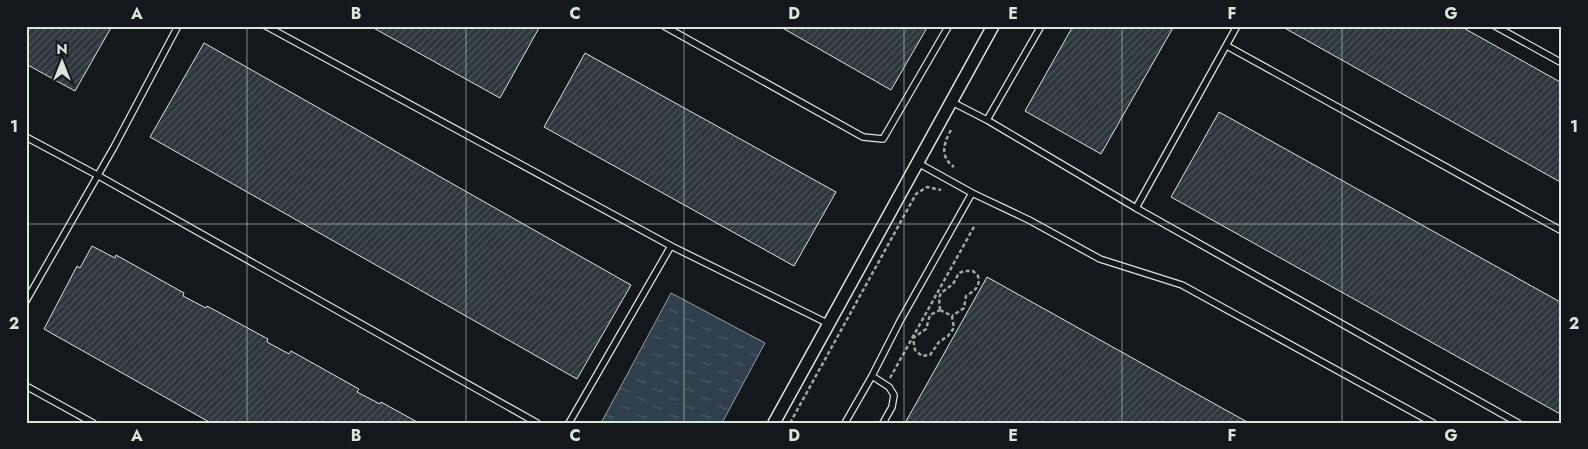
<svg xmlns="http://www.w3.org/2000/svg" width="1588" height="449" font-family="Jost,sans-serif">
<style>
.water{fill:url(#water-ripples);stroke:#939e99}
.building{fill:url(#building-hatch);stroke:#d8e6dc}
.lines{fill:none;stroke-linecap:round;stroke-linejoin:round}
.lane-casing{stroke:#d8e6dc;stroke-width:8}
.street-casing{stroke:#d8e6dc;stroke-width:14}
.path{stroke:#9da8a2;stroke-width:2.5;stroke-dasharray:4 2.5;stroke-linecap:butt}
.lane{stroke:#14181c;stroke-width:5.5}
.street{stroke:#14181c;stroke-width:11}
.grid{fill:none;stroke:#d8e6dc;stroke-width:1;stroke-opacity:0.55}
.neatline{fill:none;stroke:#d8e6dc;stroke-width:2}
.grid-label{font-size:16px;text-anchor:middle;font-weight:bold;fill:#d8e6dc}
</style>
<defs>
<pattern id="water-ripples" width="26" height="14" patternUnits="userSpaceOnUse" patternTransform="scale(1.25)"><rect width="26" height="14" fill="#2f3f4d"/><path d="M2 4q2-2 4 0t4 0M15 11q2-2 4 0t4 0" fill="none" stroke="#4c5b66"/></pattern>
<pattern id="building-hatch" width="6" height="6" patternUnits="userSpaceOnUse" patternTransform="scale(1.25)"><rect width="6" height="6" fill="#2c363c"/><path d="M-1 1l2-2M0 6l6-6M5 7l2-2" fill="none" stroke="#4a5358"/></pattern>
</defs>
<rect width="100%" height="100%" fill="#14181c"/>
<path class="water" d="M671,293l94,50 -43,80h-121z"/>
<path class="building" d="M26,26h86l-37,65 -49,-27z
M370,26h167l2,2 -39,70z
M779,26h149l-37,64z
M1073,26h101l-73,128 -76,-43z
M1281,26h179l102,57v100z
M204,43l427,242 -54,94 -427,-242z
M585,53l251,139 -42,74 -250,-139z
M1219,112l343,191v112l-391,-218z
M92,246l23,12 1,-3 68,38 -1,3 23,12 1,-2 61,33 -1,3 22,12 2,-3 68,38 -2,3 23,12 1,-2 38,21h-208l-167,-94 33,-63 3,2z
M987,277l262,146h-344z"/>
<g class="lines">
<g class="lane-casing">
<path id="lane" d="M266,26l405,220 158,78
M664,26l199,111 20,2 65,-112
M1495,26l67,37
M1227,46l335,185
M952,102l35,18 54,-94
M987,120l149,88 101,-182
M26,137l71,38 440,248
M918,163l54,30 57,27 71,39 82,26 251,138
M1136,208l382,215
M26,301l88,-154 64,-121
M872,376l17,11 5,8 -2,12 -9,16
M26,386l67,37
M569,423l102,-177
M845,423l27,-47 28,-55 72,-128"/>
</g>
<g class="street-casing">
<path id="street" d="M774,423l219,-397"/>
</g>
<path class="path" d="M951,130c-8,14 -11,27 3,37
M940,310l12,6 2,12 -6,8 -9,6 -9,13 -8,1 -7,-6 -2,-12 13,-9 4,-14z
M940,310l-1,-12 2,-5 12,-9 6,-11 5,-2h9l5,5c3,11 -4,15 -12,20l-2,12 -12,8
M890,378l85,-153
M790,423l126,-229 11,-7 14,3"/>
<use href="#lane" class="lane"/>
<use href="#street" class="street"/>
</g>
<path class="grid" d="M247,26v397M466,26v397M684,26v397M904,26v397M1122,26v397M1342,26v397M26,224h1536"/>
<rect width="1588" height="449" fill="none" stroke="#14181c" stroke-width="55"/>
<g transform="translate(62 62)" stroke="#14181c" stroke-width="4" paint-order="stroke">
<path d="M0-4L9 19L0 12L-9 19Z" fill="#d8e6dc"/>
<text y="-8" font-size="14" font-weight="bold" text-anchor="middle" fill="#d8e6dc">N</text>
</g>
<rect x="28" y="28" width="1532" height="394" class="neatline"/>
<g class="grid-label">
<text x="137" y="19">A</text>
<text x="356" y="19">B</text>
<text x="575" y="19">C</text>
<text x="794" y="19">D</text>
<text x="1013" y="19">E</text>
<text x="1232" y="19">F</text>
<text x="1451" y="19">G</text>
<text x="14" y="132">1</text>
<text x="1574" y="132">1</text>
<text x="14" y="329">2</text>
<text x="1574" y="329">2</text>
<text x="137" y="441">A</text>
<text x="356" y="441">B</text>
<text x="575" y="441">C</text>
<text x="794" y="441">D</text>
<text x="1013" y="441">E</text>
<text x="1232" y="441">F</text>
<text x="1451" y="441">G</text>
</g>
</svg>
